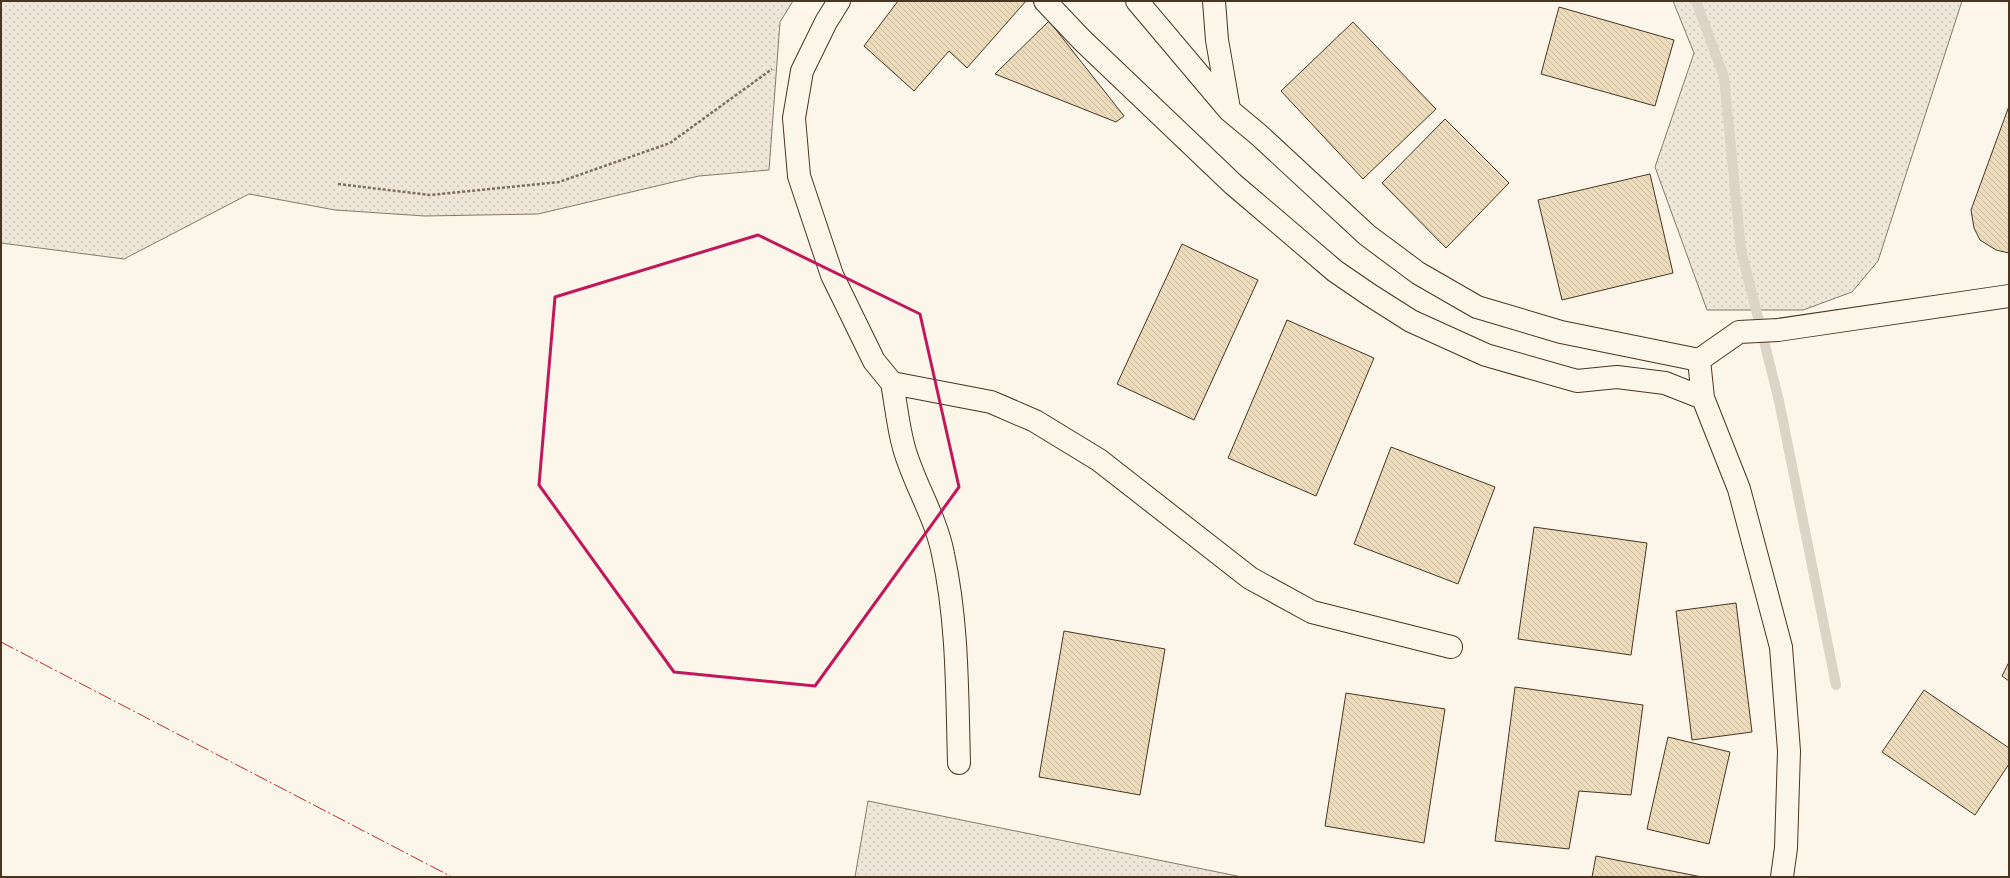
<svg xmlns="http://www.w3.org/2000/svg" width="2010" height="878" font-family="'IBM Plex Sans',sans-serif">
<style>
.grass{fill:url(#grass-dots);stroke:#887966}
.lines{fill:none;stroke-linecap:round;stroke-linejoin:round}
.stream{stroke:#dcd4c6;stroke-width:10}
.building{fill:url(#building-back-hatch);stroke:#4a3520}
.minor-casing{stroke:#4a3520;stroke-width:24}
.path{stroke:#7f6f5c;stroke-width:2.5;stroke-dasharray:3 2;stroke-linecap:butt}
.minor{stroke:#fbf6e9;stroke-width:22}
.power{stroke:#c62828;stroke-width:1;stroke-dasharray:14 3 2 3;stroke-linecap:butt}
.marked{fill:none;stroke:#c2185b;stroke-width:3;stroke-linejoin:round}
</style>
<defs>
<pattern id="grass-dots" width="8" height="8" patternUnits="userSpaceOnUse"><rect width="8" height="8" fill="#ede6d9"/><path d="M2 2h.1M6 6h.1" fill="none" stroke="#cdc6ba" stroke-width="1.8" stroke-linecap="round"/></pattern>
<pattern id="building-back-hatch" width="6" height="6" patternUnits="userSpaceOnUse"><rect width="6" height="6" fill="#ecdcbc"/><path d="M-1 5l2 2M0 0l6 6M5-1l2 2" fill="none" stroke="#ccbda1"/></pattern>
</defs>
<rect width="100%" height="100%" fill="#fbf6e9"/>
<path class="grass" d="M1,1h792l-13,21 -11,148 -70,6 -161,38 -113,2 -90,-6 -86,-16 -125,65 -123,-16z
M1673,1h289l-84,260 -26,31 -49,18h-96l-52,-143 39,-114z
M868,801l374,76h-387z"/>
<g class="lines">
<path class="stream" d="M1696,1l28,76 17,173 38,151 57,284"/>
</g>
<path class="building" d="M898,1h128l-59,67 -18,-17 -35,40 -50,-45z
M1559,7l115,33 -19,66 -114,-32z
M1049,21l75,95 -8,6 -121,-48z
M1353,22l83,87 -73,70 -82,-88z
M2009,106v147l-13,-3 -16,-10 -6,-12 -3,-18z
M1445,119l64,64 -63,65 -64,-65z
M1650,174l23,99 -111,27 -24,-100z
M1182,244l76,36 -64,140 -77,-36z
M1287,320l87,38 -58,138 -88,-38z
M1391,447l104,40 -37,97 -104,-40z
M1534,527l113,16 -16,112 -113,-16z
M1736,603l16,129 -60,8 -16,-129z
M1064,631l101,18 -25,146 -101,-18z
M2009,662v19l-7,-5z
M1515,687l128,18 -12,90 -52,-4 -10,58 -74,-8z
M1924,690l85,58v16l-34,51 -93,-63z
M1346,693l99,16 -21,134 -99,-17z
M1668,737l62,15 -21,92 -62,-15z
M1596,856l106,21h-110z"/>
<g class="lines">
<g class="minor-casing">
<path id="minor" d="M839,1l-13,21 -24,49 -8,47 5,58 33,99 42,86 18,22 99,19 44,19 64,39 151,118 62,34 139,35
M1045,1l37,39 151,144 102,87 35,24 41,26 75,34 91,26 40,-4 48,6 38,15
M1137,1l92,109 30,25 108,100 51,38 59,34 84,25 138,28
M1214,1l3,39 12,69
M892,383c4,21 6,44 12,65 10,36 32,69 39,106 15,69 14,139 16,209
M1782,877l4,-29 3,-97 -8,-104 -42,-158 -36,-91 -4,-38 40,-28 39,-2 231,-34"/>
</g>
<path class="path" d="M338,184l92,11 129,-13 111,-39 102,-74"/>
<use href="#minor" class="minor"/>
<path class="power" d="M1,642l451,235"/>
</g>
<path class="marked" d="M758,235l162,79 39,173 -144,199 -141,-14 -135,-187 16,-188z"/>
<rect width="2010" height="878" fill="none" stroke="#4a3520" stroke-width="4"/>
</svg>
